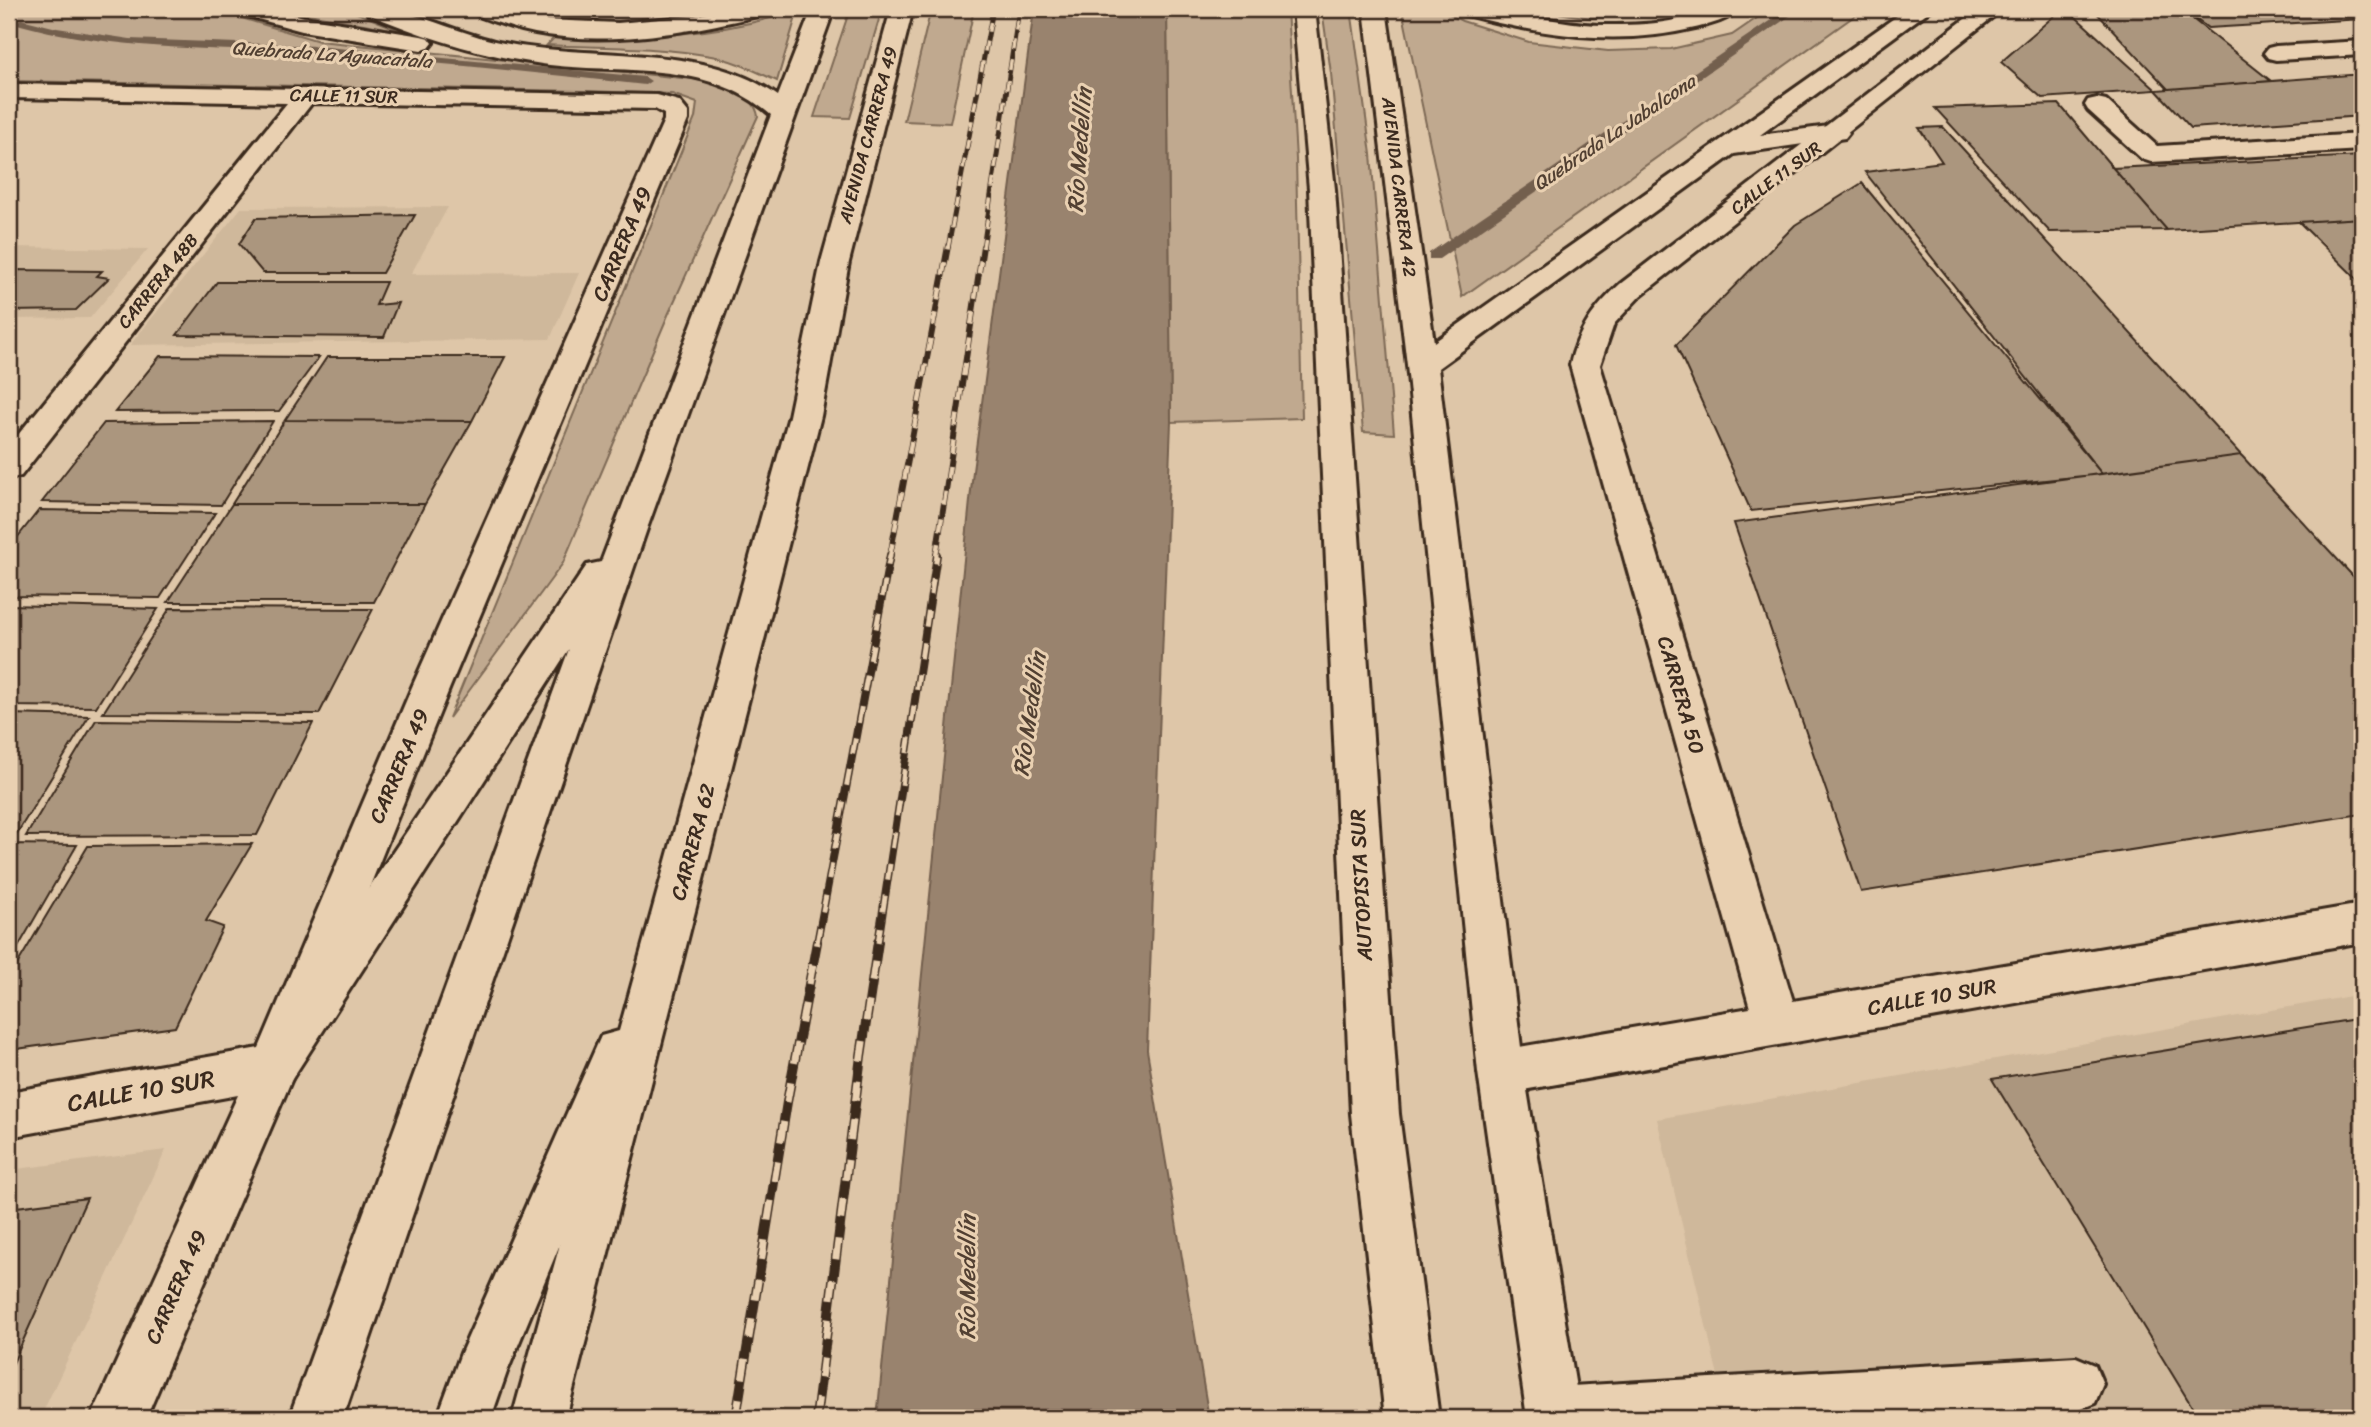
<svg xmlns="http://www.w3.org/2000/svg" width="2371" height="1427" font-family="Sriracha,sans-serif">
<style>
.built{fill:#cfb89b}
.green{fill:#c0a98f;stroke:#7e6a56;stroke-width:2}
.water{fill:#99836e;stroke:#735f4e;stroke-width:2}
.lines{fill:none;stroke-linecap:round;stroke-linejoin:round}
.stream{fill:#735f4e;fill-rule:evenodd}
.building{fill:#ab967e;stroke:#3b2a1e;stroke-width:2}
.minor-casing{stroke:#3b2a1e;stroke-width:6}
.highway-casing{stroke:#3b2a1e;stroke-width:6}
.minor{fill:#e9d0b1;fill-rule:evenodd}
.highway{fill:#e9d0b1;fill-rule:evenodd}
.rail-far3-casing{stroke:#3b2a1e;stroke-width:5}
.rail-far2-casing{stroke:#3b2a1e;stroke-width:6}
.rail-far1-casing{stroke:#3b2a1e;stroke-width:8}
.rail-casing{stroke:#3b2a1e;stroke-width:10}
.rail-far3{stroke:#e9d0b1;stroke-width:3.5;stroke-dasharray:10;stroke-linecap:butt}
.rail-far2{stroke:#e9d0b1;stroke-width:4.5;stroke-dasharray:13;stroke-linecap:butt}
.rail-far1{stroke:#e9d0b1;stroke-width:5;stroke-dasharray:16;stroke-linecap:butt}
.rail{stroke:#e9d0b1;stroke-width:7;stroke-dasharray:20;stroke-linecap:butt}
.labels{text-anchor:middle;stroke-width:6;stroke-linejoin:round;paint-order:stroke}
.far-street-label{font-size:18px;fill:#3b2a1e;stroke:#e9d0b1}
.far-water-label{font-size:19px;font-style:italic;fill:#524032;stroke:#e9d0b1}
.street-label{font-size:21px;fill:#3b2a1e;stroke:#e9d0b1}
.water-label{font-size:23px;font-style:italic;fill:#524032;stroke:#e9d0b1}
.near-street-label{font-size:24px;fill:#3b2a1e;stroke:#e9d0b1}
</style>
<rect width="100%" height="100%" fill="#dec6a8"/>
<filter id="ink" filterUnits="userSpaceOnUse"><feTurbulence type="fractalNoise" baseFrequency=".0143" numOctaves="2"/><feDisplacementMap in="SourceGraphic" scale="14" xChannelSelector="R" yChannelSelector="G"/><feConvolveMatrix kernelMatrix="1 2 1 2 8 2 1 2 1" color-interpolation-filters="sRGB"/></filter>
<g filter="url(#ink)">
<path class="built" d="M448,207l-37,67 168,-1 -29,66 -420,6 111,-137z
M9,247l139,2 -58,69 -81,1z
M2362,994v424h-634l-71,-299z
M166,1150l-126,268h-31v-248z"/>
<path class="green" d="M9,9h202l108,32 383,39c20,5 52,12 56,36l-90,199 -105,248 -114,155 246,-600 2,-15 -25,-9 -88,-3 -575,-10z
M281,9h66l55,22z
M505,9h210c-45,12 -121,17 -168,11 -14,-1 -29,-7 -42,-11z
M850,9h32l-32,109 -36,-1z
M931,9h43l-24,114 -46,-2z
M1167,9h120l9,150 6,259 -131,4z
M1322,9h29l20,145 23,280 -31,-2 -32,-359z
M1402,9h38l22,12 67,21 79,9 63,-2 61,-14 38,-26h94l-402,288z
M1530,9h139l-77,9z
M798,10l-21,71c-22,-10 -43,-21 -66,-25 -53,-10 -110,-8 -164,-11l7,-7c87,0 160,-1 244,-28z"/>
<path class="water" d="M1034,9h133l4,413 -24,628 62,368h-332l96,-947z"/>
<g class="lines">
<path class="stream" d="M1787,9h13l-361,250h-10v-6z
M21,19l36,9 73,11 186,7 329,31 6,4 -6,4c-109,-12 -218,-24 -328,-31 -103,-7 -199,-2 -300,-30l-2,-2z"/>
</g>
<path class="building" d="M2062,9h5l89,81 -114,8 -41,-36z
M2093,9h87l91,72 -103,8z
M2182,9h180v10l-154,9z
M2362,74v42l-171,12 -35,-38z
M2059,104l54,64 54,62 -117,2 -115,-124z
M1943,127l298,328 -139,19 -237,-302 77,-10 -23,-34z
M2362,156v62l-195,12 -54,-62z
M1862,183l240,291 -351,37 -75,-166 119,-120z
M415,215l-33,58h-119l-24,-29 17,-26z
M2362,218v66l-63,-62z
M9,270l93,1 -5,5 12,2 -33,32 -67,1z
M217,282h169l-10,23 22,-2 -14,34 -207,-2z
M160,356l159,1 -40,54 -164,1z
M327,357h178l-33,64 -187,-1z
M285,420l187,1 -47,83h-193z
M273,421l-52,84 -179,-3 62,-79z
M2241,455l121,131v228l-501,78 -127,-369z
M232,504h193l-51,98h-206z
M39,510l176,3 -55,85 -151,-2v-48z
M9,605l149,4 -62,98 -87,-1z
M170,608l203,1 -54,105 -216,-1z
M9,714l80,2 -73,119h-7z
M96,720l217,3 -56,112 -231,1z
M9,844l68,1 -68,118z
M252,844l-46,77 17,6 -48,100 -166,23v-72l79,-132z
M2362,1018v400h-163l-207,-339z
M87,1198l-78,174v-164z"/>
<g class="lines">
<g class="minor-casing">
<path id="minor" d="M1978,9h25l-363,287 -26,28 -14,41 193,636 569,-97v38l-861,152 -16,-7 -7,-15 7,-15 16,-7 249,-42 -180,-643c8,-35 24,-57 50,-81z
M2362,41v14l-86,5 -8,-2 -4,-5 4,-5 8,-2z
M9,84l648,11 22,6 9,11v8l-238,567 -153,380 -151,351h-55l147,-323 -229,42v-45l250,-44 153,-361 252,-567v-6l-9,-5 -343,-6 -291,373 -12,3v-33l278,-343 -278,-5z
M2097,98l9,2 51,46 205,-12v16l-211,12 -9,-3 -54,-49 -3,-5 3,-5z
M2076,1357l19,8 8,19 -8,19 -19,8 -127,7h-420l-2,-4 8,-19 19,-8z"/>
</g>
<g class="highway-casing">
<path id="highway" d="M237,9h35l32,8 117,19 8,2 4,5 -4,5 -8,2 -119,-19 -62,-17z
M365,9c47,-2 92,25 139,34 88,18 201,-1 274,53l34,-87h22l-186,517 -305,892h-54l280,-769 -279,433 -16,7 -16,-7 -7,-15 7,-15 329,-487 14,-3 170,-447c-65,-57 -149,-40 -229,-51 -60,-8 -118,-27 -174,-50z
M471,9h31l43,11 73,3 74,-7 38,-7h38l-3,5c-80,20 -186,39 -266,9 -10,-3 -22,-6 -28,-14z
M891,9h22l-64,253 -28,154 -255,1002h-54l48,-174 -53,128 -16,46h-54l24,-65 140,-317 18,-5 170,-615 32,-154z
M1293,9h22l20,180 64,925 40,304h-54l-34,-304 -42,-925z
M1364,9h22l48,333 473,-333h25l-172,126 76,-10 9,3 4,5 -4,5 -111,16 -296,214 86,704 57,346h-54l-49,-346 -71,-707z
M1460,9c49,-2 96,16 145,16 21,0 44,0 65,-4 26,-6 40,-13 68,-12 -7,11 -30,16 -43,19 -79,19 -155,7 -232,-14z"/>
</g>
<use href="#minor" class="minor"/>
<use href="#highway" class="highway"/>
<g class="rail-far3-casing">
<path id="rail-far3" d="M948,248l45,-239
M983,248l36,-239"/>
</g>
<g class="rail-far2-casing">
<path id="rail-far2" d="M890,556l58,-310
M936,556l47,-310"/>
</g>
<g class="rail-far1-casing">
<path id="rail-far1" d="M817,943l73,-388
M878,943l59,-388"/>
</g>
<g class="rail-casing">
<path id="rail" d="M736,1418l51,-316 30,-160
M816,1418l45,-362 17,-114"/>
</g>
<use href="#rail-far3" class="rail-far3"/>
<use href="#rail-far2" class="rail-far2"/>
<use href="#rail-far1" class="rail-far1"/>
<use href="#rail" class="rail"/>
</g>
</g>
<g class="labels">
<g class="far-street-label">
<text transform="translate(344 96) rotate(1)" y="6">CALLE 11 SUR</text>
<text transform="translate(868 135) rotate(-75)" y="6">AVENIDA CARRERA 49</text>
<text transform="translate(1776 178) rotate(-37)" y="6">CALLE 11 SUR</text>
<text transform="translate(1399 187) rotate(83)" y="6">AVENIDA CARRERA 42</text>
<text transform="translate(158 281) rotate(-51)" y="6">CARRERA 48B</text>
</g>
<g class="far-water-label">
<text transform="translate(332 54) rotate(4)" y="7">Quebrada La Aguacatala</text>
<text transform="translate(1614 132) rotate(-34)" y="7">Quebrada La Jabalcona</text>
</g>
<g class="street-label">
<text transform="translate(622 244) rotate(-67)" y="7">CARRERA 49</text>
<text transform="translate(1681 695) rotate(74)" y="7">CARRERA 50</text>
<text transform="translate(399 766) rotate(-67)" y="7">CARRERA 49</text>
<text transform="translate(693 842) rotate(-75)" y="7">CARRERA 62</text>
<text transform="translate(1361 885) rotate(-93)" y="7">AUTOPISTA SUR</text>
<text transform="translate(1932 997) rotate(-10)" y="7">CALLE 10 SUR</text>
<text transform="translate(176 1287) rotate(-66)" y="7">CARRERA 49</text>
</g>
<g class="water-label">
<text transform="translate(1079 150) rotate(-86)" y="8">Río Medellín</text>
<text transform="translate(1029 714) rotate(-82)" y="8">Río Medellín</text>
<text transform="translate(967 1277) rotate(-90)" y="8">Río Medellín</text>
</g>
<g class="near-street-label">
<text transform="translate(141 1091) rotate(-10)" y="8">CALLE 10 SUR</text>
</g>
</g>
<rect width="2371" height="1427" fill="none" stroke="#e9d0b1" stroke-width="35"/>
<rect x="18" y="18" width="2336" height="1392" fill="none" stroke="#3b2a1e" stroke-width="2.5" filter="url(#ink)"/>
</svg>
